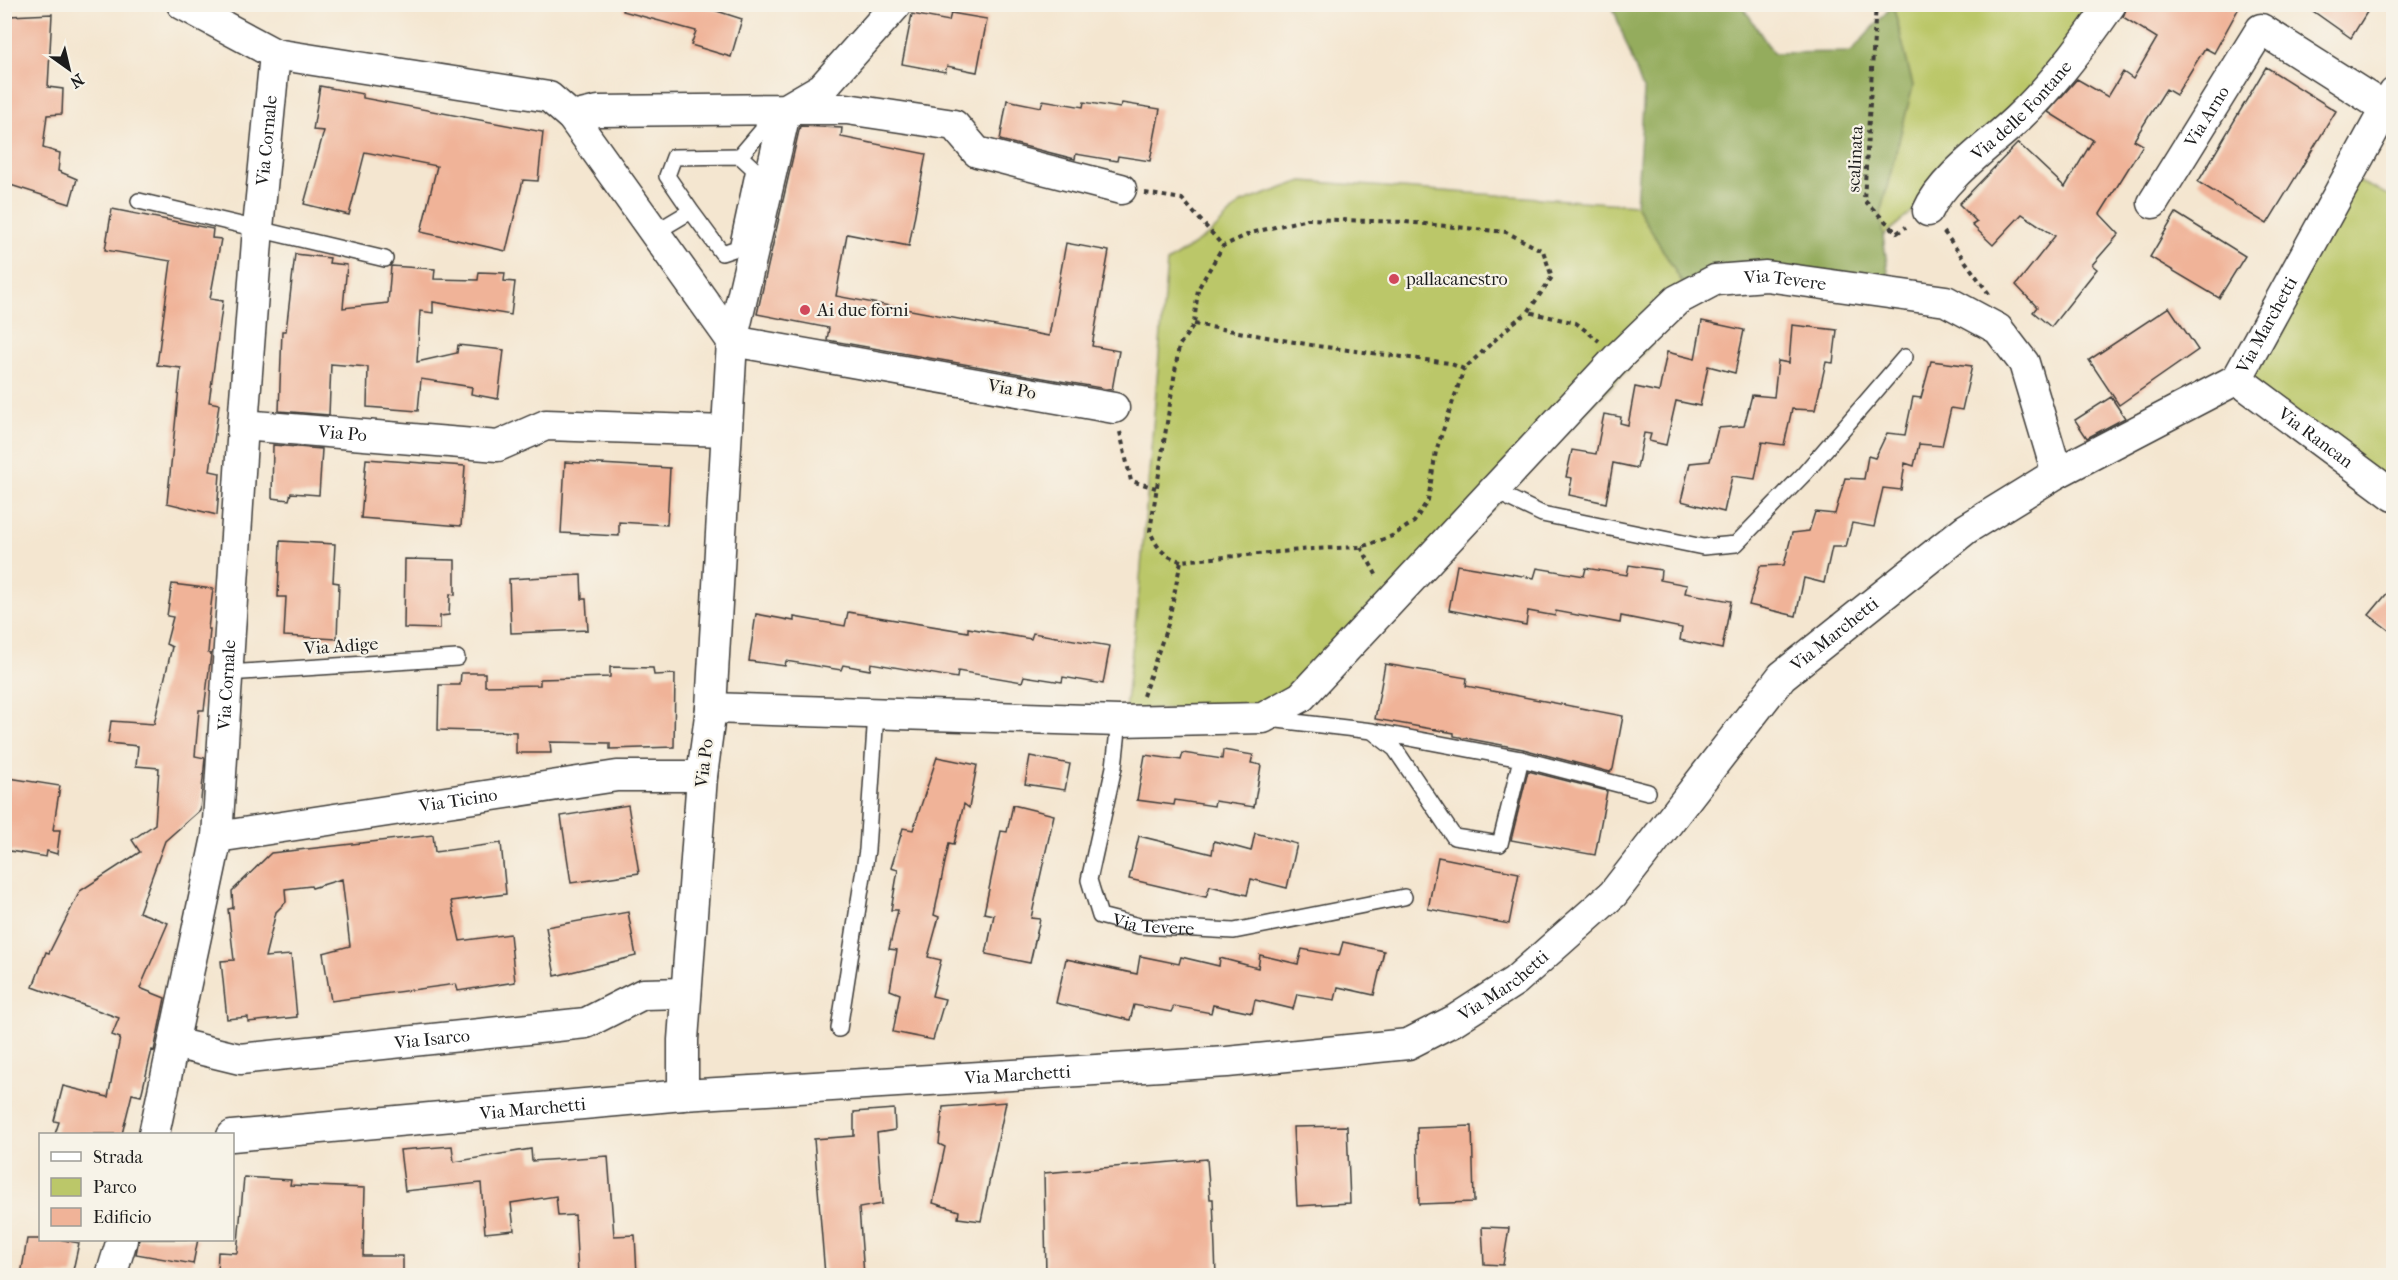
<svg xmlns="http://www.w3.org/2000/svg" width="2398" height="1280" font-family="'IM FELL French Canon',serif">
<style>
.green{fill:#bbc769;stroke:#6c7242;stroke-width:1.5}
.forest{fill:#94ac5d;stroke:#58643c;stroke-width:1.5}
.building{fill:#f0b398}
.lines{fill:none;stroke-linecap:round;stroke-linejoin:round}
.lane-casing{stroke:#3c3a37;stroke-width:18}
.street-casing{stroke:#3c3a37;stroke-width:33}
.path{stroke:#3c3a37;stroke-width:4;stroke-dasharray:4.5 4.5;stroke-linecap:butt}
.lane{stroke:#fff;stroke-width:15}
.street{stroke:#fff;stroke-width:30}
.poi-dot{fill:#d1495b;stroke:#f7f3e8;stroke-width:2}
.labels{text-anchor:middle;stroke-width:4.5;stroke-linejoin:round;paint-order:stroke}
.street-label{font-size:18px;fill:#1c1c1c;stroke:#f7f3e8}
.poi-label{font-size:18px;fill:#1c1c1c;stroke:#f7f3e8;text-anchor:start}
</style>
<rect width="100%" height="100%" fill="#f7f3e8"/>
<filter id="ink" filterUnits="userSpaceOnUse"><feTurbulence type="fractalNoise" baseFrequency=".0167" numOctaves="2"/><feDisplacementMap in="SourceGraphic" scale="12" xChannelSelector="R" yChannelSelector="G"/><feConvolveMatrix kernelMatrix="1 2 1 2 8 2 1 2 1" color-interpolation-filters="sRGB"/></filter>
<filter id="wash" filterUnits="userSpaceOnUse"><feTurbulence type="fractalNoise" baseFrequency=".008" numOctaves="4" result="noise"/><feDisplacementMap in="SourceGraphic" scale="24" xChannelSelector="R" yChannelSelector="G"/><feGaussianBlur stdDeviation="1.35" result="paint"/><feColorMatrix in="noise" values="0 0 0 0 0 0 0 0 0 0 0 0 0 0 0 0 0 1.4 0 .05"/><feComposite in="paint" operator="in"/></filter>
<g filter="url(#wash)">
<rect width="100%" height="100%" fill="#f4e6d0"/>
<path class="green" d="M1893,5h204l-30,43 -122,136 -63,53 -2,-23 33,-128z
M2346,176l47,21v304l-166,-123z
M1302,181l334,24 57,96 -388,404 -180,5 14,-119 28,-329 44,-29 30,-30z"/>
<path class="forest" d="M1612,5h130l31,48 78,-1 42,-47 20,81 -33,128 11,79 -139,-13 -59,21 -57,-96 8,-113z"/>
<g id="blocks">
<path class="building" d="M624,4h71l47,15 -11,38 -40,-12 5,-14 -73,-20z
M2128,4h113l-27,49 -9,-5 -29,47 -10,-6 -32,51 9,5 -43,69 19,20 -27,31 5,4 -46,58 -18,-15 4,-5 -21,-22 39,-49 -33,-22 -29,31 -21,-20 5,-3 -18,-18 59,-61 47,44 28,-47 -45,-28 29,-33 31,18 15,-25 10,7 24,-41 -34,-21z
M2303,4h69l-21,34z
M951,13l36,6 -10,53 -30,-6 -2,6 -43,-8 10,-50 37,7z
M52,14l-4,73 15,2 -1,25 -15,1 -4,33 17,5 -2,18 19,8 -7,25 -66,-21v-128l5,-39z
M2266,67l70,44 -69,113 -69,-42z
M320,86l43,8v4l180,34 -5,49 -15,-1 -17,71 -85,-19 16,-66 -72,-14 -16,63 -45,-11 20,-73 -11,-1z
M1007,100l34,7 2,-7 40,7 1,-5 36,6 2,-5 38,6 -10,52 -32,-5 -1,5 -41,-7 -1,5 -75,-19z
M800,126l42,2 -1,9 85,17 -17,92 -62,-12 -11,62 213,40 17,-93 43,8 -17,95 27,5 -7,39 -285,-50 2,-12 -72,-14z
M112,209l101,20 -1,9 9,1 -11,60 13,2 -14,101 10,2 -9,67 10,2 -3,42 -50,-12 14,-135 -24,-3 14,-104 -66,-11z
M2176,213l69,43 -26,42 -69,-41z
M295,254l35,4 -1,5 18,2 -4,43 45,-5 3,-37 44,3 -1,10 44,1 1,-8 26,1 -1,8 11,1 -4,33 -78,-13v11l-13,-2 -3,51 40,-9 1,-8 46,5 -6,49 -27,-5 1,-7 -51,-8 -3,32 -51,-4 1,-40 -37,-3 -2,51 -50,-4 3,-80h4z
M2169,307l29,43 -79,55 -30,-45z
M1702,321l42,9 -9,43 -27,-7 -8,40 -24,-5 -10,44 -17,-4 2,-7 -7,-1 -7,35 -24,-5 -7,40 -37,-8 3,-17 -6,-1 6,-27 24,4 8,-40 17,3 -1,6 8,2 7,-38 24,5 8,-40 28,7z
M1792,325l45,5 -4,33 -7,-1 -11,48 -23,-1 -8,36 -22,-3 -7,37 -23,-3 -8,36 -43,-11 9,-38 20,-2 8,-33 26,-2 8,-31 22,2 4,-36 11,2z
M1931,361l41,5 -10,44 -11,-2 -9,38 -23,-2 -5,22 -9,-3 -4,27 -18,-2 -9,39 -22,-4 -6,24h-14l-8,36 -20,-5 -8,38 -47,-11 11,-39 24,-1 8,-32 17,-2 6,-19 20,2 10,-36 19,1 4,-23 7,2 12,-25 18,2 8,-38 8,1z
M2111,397l14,21 -38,20 -12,-18z
M273,445l49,4 -3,46 -28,-2 -2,7 -17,-2z
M366,459l99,7 -4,60 -100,-8z
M565,462l105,6 -3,57 -48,-3v14l-58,-3z
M280,541l55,3 -2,38 6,1 -2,56 -53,-3 2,-39h-8z
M405,559l50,1v35l-5,-1 -1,21 -9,1v13l-36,-1z
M1457,565l77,13 3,-10 47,8 2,-8 41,7 2,-10 32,5 -1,10 27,5 -2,8 46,8 -9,48 -42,-9 2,-12 -61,-12 -1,7 -64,-12 -1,5 -27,-5 -2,14 -77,-15z
M581,575l1,24h4l2,31 -77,3 -2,-54z
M172,584l41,5 -5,40h2l-2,24 3,1 -7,56h-5l-4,46 10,2 -5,52 -35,31 -26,71 29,11 -28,65 25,10 -11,53 -2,-1 -11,46 -9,-2 -10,40h-67l4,-12 -5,-1 9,-35 45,11 12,-59 -8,-3 7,-17 -86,-31 13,-35 3,1 31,-62 60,-39 -8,-12 23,-16 4,-56 -23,-2 2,-20 -30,-3 3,-22 43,3 18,-77 -6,-3 7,-27 -6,-1z
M2394,585v49l-25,-19z
M848,612l120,20v-4l63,11 2,-6 77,13 -7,38 -40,-7 -1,5 -38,-6 -2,6 -64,-11 -1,7 -86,-15 -1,7 -27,-5 -2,5 -55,-9 -1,5 -36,-5 7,-47 38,7v-4l51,9z
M1385,664l82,14 -1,8 157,30 -10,53 -3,3 -87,-23 -69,-13v-3l-79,-14z
M610,667l43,1 1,7 21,-1 -1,73 -64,2v-6l-60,-1 1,11h-35v-21l-78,-2 1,-45h21l1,-12h24v13l55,-1v-6l70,-2z
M1223,750l30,5 -2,8 10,2 -7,42 -39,-6 -1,5 -39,-6 -1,5 -37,-5 8,-45 36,5 2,-7 39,6z
M1030,756l40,8 -5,26 -40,-6z
M937,757l40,8 -8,43 -5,-4 -10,40 -5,-1 -15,72 5,2 -11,40 13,3 -9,36 13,3 -12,41 -40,-8 7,-38 -10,-4 7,-40 -8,-1 9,-39h-7l7,-40 -7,-2 12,-40 10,2z
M1528,771l79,20 -12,64 -84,-15z
M9,778l51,8 -7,44h7l-3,24 -10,-3 -1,6 -42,-7v-46z
M628,805l11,68 -68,10 -10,-67z
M1013,805l41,10 -23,103 9,1 -10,44 -44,-9 8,-39 -10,-2 17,-82 6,1z
M1255,833l42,11 -10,44 -36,-9 -4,16 -37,-9 -4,11 -77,-18 10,-43 73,18 2,-13 37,10z
M433,835l2,17 66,-9 5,51 -55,7 9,40 50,-7 5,48 -57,9 -2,-7 -125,17 -8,-48 27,-7 -8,-67 -30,9 -1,-2 -26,3 1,13 -10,10 -11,45 26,-2 6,62 -49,5v-5l-21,2 -6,-58 13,-1 -6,-51 5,-1 -1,-17 39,-38z
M1438,857l81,16 -10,51 -81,-15z
M628,912l8,44 -81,20 -9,-49z
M1343,942l41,9 -10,44 -36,-8 -3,13 -38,-6 -4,15 -38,-9 -3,13 -39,-8 -2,8 -37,-7 -3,6 -37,-7 -4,15 -74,-17 10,-44 71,15 3,-18 39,8 2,-7 38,9 1,-8 38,10 2,-13 38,9 4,-15 37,7z
M1006,1102l-25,119 -23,-3 1,-7 -26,-8 12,-56 -6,-3 4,-37z
M894,1109l1,21 -18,3 5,71 -23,4 5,67h-39l-11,-136 40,-3v-24z
M1347,1126l3,77 -53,3 -4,-79z
M1472,1126l2,76 -55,2 -2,-76z
M452,1146l2,16 77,-13 1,12 76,-5 6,80 21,-1 2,40h-59l-3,-60 -17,1 -2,-20 -45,7 3,27 -29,3 -4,-50 -76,8 -5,-41z
M1207,1159l3,40h3l3,76h-170l-2,-102z
M244,1177l47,3 -1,5 75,3 -2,68h40v19h-186l1,-23 19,1z
M1482,1227l27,1 -6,37 -19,-1z
M27,1239h32l20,4 -7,32h-51z
M139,1239h59l-5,25 -57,-10z"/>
</g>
</g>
<g filter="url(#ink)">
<use href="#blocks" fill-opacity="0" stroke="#3c3a37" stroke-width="1.5"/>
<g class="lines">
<g class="lane-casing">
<g id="lane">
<path d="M740,156l23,-27 1,-20"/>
<path d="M139,201l246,58"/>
<path d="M654,233l37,-22 -24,-35 7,-19 66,-1 14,13 -17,79 -15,5 -31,-42"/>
<path d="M1492,490l50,24 161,33 33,-3 68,-70 101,-117"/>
<path d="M227,673l230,-15"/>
<path d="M1269,719l103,12 23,18 59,88 46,7 21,-85 -149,-28"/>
<path id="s1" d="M1119,721l-5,46 -25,113 11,36 39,10 95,5 170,-34"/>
<path d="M1521,759l127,33"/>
<path d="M839,1029l28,-179 9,-137"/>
</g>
</g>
<g class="street-casing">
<g id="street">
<path d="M182,4l93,50 274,43 23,20 160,224 -21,367 -9,68 -19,264v55"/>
<path d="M572,117l26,-6 188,-2 36,-21 75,-84"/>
<path id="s2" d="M2153,203l108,-174 124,79"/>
<path id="s3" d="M1928,211c14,-33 63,-67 89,-92 36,-34 66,-74 94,-115"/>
<path id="s4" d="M2237,379l157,117"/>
<path d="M1114,408l-382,-67 54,-232h61l107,16 23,27 144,37"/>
<path id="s5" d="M243,425l255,21 48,-21 180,6"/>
<path id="s6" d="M711,708l408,13 144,-3 38,-21 318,-341 58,-56 38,-20 51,-4 180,25 52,28 26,34 33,110"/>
<path id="s7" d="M217,837l400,-61h85"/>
<path id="s8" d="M174,1043l66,16 346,-36 57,-29 43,-1"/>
<path id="s9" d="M154,1134l63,-297 26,-412 15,-197 17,-174"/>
<path id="s10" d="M232,1136l451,-41 544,-33 181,-18 45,-23 62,-40 98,-87 169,-218 184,-147 91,-56 180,-94 157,-286"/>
<path d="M111,1276l11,-36"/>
</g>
</g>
<path class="path" d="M1876,4l-12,196 33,33 9,-6
M1145,193l37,6 41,47
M1944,232l45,62
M1194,324l123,22 132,17 15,6 49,-46 15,-11
M1120,432l11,49 25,7
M1361,547l17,31
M1181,561c-18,-5 -24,-13 -31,-30l29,-185 15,-22 4,-35 25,-43 28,-13 56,-14 98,3 101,10 37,19 9,26 -24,35 48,11 23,18
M1143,696l25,-72 13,-63 131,-12 49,-2 31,-11 22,-14 14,-22 8,-49 28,-82"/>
<use href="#lane" class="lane"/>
<use href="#street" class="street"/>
</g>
</g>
<g class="poi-dot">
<circle cx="1394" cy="279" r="6"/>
<circle cx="805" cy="310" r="6"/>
</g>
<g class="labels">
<g class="street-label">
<text dy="6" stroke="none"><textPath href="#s3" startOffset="138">Via delle Fontane</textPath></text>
<text dy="6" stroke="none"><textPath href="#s2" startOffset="102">Via Arno</textPath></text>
<text dy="6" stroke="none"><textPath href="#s9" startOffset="1002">Via Cornale</textPath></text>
<text transform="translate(1855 159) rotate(-87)" y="6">scalinata</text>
<text dy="6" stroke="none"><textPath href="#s6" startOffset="1256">Via Tevere</textPath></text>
<text dy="6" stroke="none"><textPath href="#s10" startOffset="2318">Via Marchetti</textPath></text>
<text transform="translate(1012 389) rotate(10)" y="6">Via Po</text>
<text dy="6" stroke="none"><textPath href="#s5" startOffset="100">Via Po</textPath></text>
<text dy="6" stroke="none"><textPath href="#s4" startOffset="98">Via Rancan</textPath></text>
<text dy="6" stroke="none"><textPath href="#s10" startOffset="1778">Via Marchetti</textPath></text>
<text transform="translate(341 646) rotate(-4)" y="6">Via Adige</text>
<text dy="6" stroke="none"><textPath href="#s9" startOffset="456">Via Cornale</textPath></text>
<text transform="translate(704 763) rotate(-83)" y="6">Via Po</text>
<text dy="6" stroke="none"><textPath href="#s7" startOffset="244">Via Ticino</textPath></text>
<text dy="6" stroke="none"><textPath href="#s1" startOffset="254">Via Tevere</textPath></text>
<text dy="6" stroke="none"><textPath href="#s10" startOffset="1292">Via Marchetti</textPath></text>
<text dy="6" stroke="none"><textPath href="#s8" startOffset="261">Via Isarco</textPath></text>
<text dy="6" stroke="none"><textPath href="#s10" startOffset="788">Via Marchetti</textPath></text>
<text dy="6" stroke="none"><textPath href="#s10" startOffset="302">Via Marchetti</textPath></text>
</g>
<g class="poi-label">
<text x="1406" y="285">pallacanestro</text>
<text x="817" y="316">Ai due forni</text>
</g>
</g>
<rect width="2398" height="1280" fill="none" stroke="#f7f3e8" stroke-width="24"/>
<rect x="39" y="1133" width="195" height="108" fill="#f7f3e8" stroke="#9f9d96" stroke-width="1.5"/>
<rect x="51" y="1152" width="30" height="9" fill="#ffffff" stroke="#9f9d96" stroke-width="1.5"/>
<text x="93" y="1163" font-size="18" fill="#1c1c1c">Strada</text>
<rect x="51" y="1178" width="30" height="18" fill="#bbc769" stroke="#9f9d96" stroke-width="1.5"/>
<text x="93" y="1193" font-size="18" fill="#1c1c1c">Parco</text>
<rect x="51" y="1208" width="30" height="18" fill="#f0b398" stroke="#9f9d96" stroke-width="1.5"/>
<text x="93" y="1223" font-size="18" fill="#1c1c1c">Edificio</text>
<g transform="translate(69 69) rotate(146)" stroke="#f7f3e8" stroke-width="4.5" paint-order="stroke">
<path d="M0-4.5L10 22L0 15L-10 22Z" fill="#1c1c1c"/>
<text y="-9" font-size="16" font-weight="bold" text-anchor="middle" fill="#1c1c1c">N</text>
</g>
</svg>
